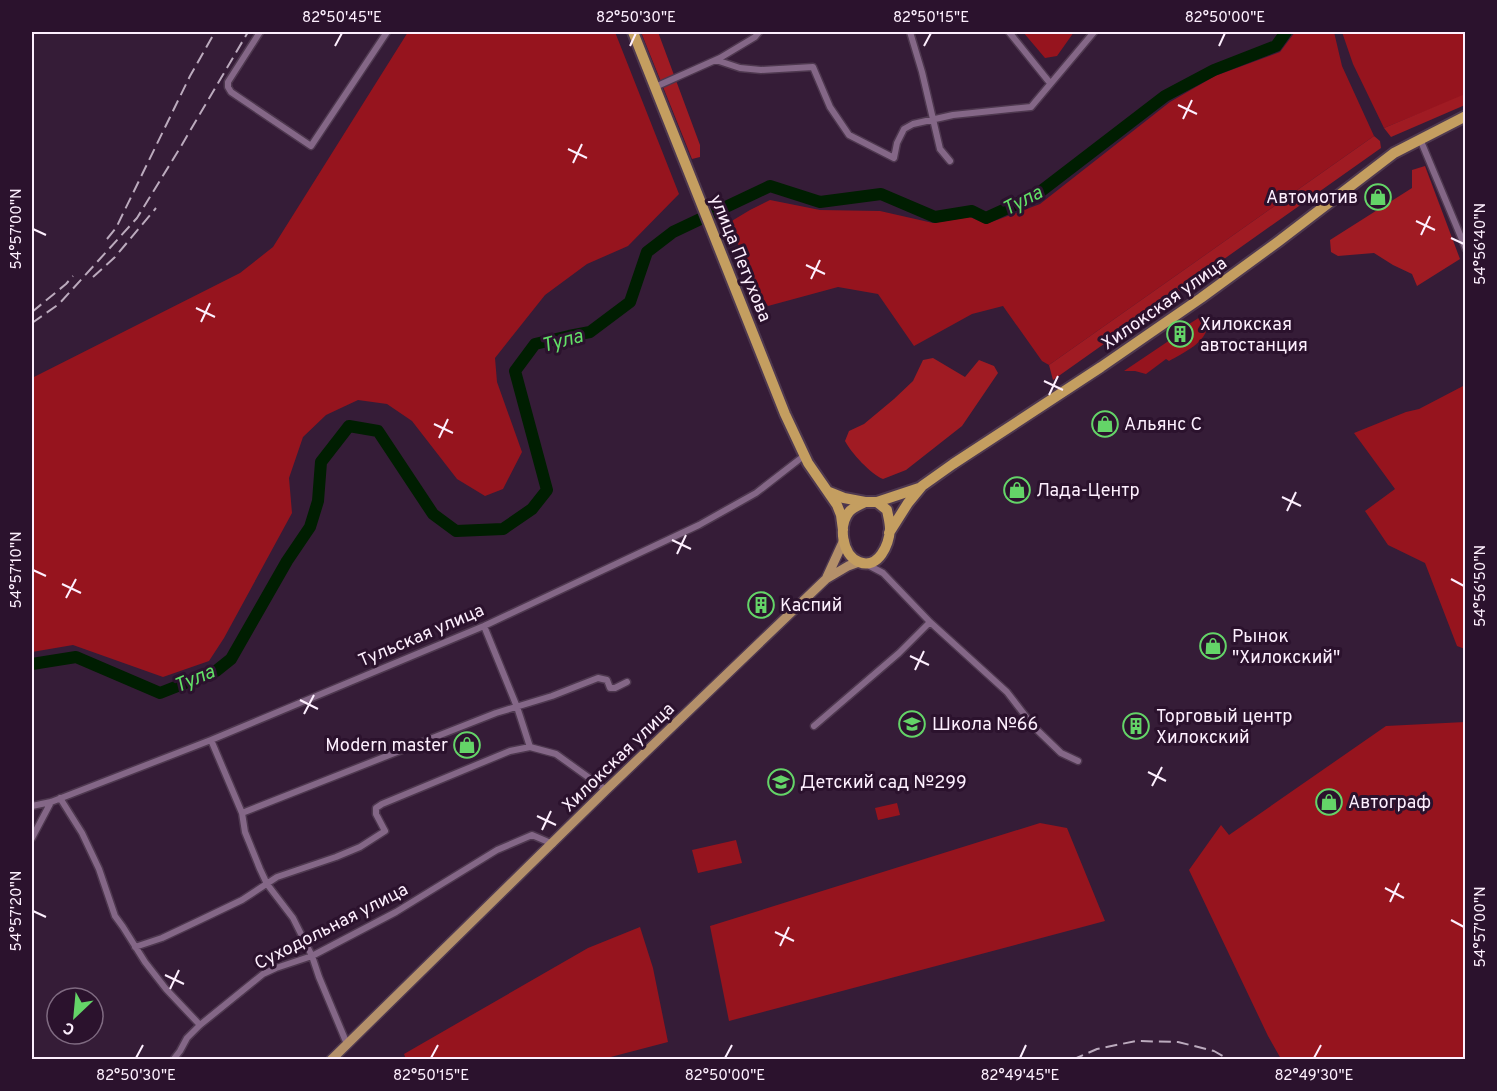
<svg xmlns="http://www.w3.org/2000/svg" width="1497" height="1091" font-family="Overpass,sans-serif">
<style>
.green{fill:#96141e}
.forest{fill:#a01b23}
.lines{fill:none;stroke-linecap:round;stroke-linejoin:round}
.river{stroke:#001e01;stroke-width:12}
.minor-casing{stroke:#4e384f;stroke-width:9}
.primary-casing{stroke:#4e384f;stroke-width:12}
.trunk-casing{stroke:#4e384f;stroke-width:14}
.minor{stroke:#846787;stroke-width:6}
.primary{stroke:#b4906a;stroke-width:9}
.trunk{stroke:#c49e60;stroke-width:10}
.rail{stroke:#bbaabd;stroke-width:2;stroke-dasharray:12 6;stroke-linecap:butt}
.ticks{fill:none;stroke:#fdeffe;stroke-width:2}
.labels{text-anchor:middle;stroke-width:6;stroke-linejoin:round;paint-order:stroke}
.poi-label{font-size:18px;fill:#fdeffe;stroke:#2b122d;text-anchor:start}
.street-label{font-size:18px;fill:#fdeffe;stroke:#2b122d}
.water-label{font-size:20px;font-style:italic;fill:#62e067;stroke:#2b122d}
.neatline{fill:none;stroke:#fdeffe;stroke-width:2}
.ticks-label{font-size:15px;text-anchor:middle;fill:#fdeffe}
</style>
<rect width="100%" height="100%" fill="#351c37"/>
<path class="green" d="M408,32h207l64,162 -51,52 -41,18 -42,31 -50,63 2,24 25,70 -19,37 -18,7 -28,-17 -45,-58 -25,-17 -29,-4 -32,15 -23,22 -14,41 3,35 -68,125 -15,23 -46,16 -90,-32 -41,7v-274l208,-105 33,-26z
M1023,32h51l-17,24 -12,2z
M1295,32h39l8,34 32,70 -325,229 -7,-4 -39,-55 -31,8 -58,32 -36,-52 -40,-7 -70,19 -16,-24 -22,-60 20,-12 20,-10 50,10 60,1 53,12 37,-6 16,7 54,-20 130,-102 45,-26 65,-24z
M1342,32h123v63l-81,33 -31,-64z
M1200,317l7,3c4,21 -23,32 -38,41l-3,-2 -20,15 -11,-3h-11l52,-35 3,4 7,-5 -3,-7z
M1465,385v264l-8,-3 -32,-83 -37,-18 -23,-34 30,-22 -41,-56 52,-21 13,-3z
M1465,722v337h-184l-13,-23 -79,-166 32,-45 8,10 157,-109z
M897,803l3,12 -22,5 -3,-12z
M1040,823l27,5 38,93 -376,100 -19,-95z
M736,840l6,23 -44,10 -6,-23z
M640,927l13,41 15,74 -65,17h-197l-2,-5 184,-106z"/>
<path class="forest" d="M641,32h17l42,113v12l-8,2z
M1465,94v11l-74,32 -7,-9z
M1374,136l6,5 1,7 -328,232 -4,-15z
M1425,166l35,93 -43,27 -5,-12 -19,-9 -19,-12 -36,3 -7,-4 -1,-12 82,-52v-18z
M933,358l32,19 14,-17 15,6 4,7 -36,53 -56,44 -23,9c-12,-5 -32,-26 -38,-38l4,-10 15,-7 30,-25 19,-18 10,-21z"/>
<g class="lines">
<path class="river" d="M32,664l44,-7 84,36 56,-22 15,-12 56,-98 23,-34 8,-26 3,-39 28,-36 29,5 55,83 23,17 47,-2 29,-20 15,-19 -32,-119 20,-27 34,-8 21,-4 40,-30 17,-50 26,-20 97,-46 50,16 61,-8 54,23 37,-6 14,7 50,-23 129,-99 49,-26 62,-24 10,-14"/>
<g class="minor-casing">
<path id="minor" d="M260,32l-32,50v5l3,5 80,54 76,-114
M910,32l12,40 18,77 10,12
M1009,32l41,51
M716,60l24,8 21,2 52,-3 17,40 19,28 45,23 3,-15 7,-14 9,-5 40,-9 78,-8 63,-75
M655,87l65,-29 35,-21 4,-5
M1420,139l46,110
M866,564l17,9 47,49 77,70 27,35 27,26 17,8
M484,626l33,81 13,40 26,7 50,36
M814,726l85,-73 31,-31
M211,740l31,73 3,19 15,37 7,15 26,34 19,38 7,21 28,67
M60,798l22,35 17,36 16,47 8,11 22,35 21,27 34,36
M32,806l19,-4 160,-62 273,-114 215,-101 57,-32 49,-38
M242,813l254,-100 56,-17 46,-18 9,2 3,8h5l12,-6
M32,838l19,-36
M135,947l27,-9 34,-16 46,-22 35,-23 59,-20 24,-10 25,-16 -9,-17v-6l6,-4 128,-53 20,-4
M173,1060l7,-9 7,-13 13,-13 63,-51 13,-6 36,-12 84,-44 101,-62 35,-15 21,9"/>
</g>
<g class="primary-casing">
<path id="primary" d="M827,577l17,-37
M331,1060l275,-270 220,-211 22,-13 11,-4"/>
</g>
<g class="trunk-casing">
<path id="trunk" d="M633,32l152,382 23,49 29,42 4,10 2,15
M829,492l15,6 21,4
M865,502h12l10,8c1,6 3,12 3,19 -1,15 -11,41 -31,33 -17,-7 -21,-36 -10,-50 4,-5 11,-7 16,-10z
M877,502l42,-14
M889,533l19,-30 14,-17 31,-22 148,-97 100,-69 78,-57 115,-88 72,-37"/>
</g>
<use href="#minor" class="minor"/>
<use href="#primary" class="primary"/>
<use href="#trunk" class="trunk"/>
<path class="rail" d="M107,239l9,-11 74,-152 25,-44
M93,277l22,-20 41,-49
M32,312l34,-28 7,-8
M32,323l27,-19 78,-86 43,-70 68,-116
M1072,1060l25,-11 39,-8 42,1 36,9 16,9"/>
</g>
<path class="ticks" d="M335,46l7,-13M630,46l6,-13M924,46l7,-13M1219,46l6,-13M1178,105l19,9M1183,119l9,-19M568,149l19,9M573,163l9,-19M1416,221l19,9M33,229l13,6M1421,235l9,-19M1451,238l13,6M806,265l19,9M811,279l9,-19M196,308l19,9M201,322l9,-19M1044,381l19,9M1049,395l9,-19M434,424l19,9M439,438l9,-19M1282,497l19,9M1287,511l9,-19M672,540l19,9M677,554l9,-19M33,570l13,6M1451,579l13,7M62,584l19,9M66,598l10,-19M910,656l19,9M915,670l9,-19M300,700l18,9M304,714l10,-19M1148,772l18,9M1152,786l10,-19M537,816l19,9M542,830l9,-19M1385,888l19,10M1390,902l9,-19M33,911l13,6M1451,920l13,7M775,932l19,9M780,946l9,-19M165,975l19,9M170,989l9,-19M136,1058l7,-13M431,1058l7,-13M725,1058l7,-13M1020,1058l6,-13M1314,1058l7,-13"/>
<defs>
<g id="shop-ring" transform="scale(1.35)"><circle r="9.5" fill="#2b122d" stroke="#64d468" stroke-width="1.5"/><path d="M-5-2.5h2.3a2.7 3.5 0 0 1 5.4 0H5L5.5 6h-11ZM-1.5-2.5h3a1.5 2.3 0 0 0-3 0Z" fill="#64d468"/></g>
<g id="building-ring" transform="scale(1.35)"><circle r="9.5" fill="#2b122d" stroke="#64d468" stroke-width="1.5"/><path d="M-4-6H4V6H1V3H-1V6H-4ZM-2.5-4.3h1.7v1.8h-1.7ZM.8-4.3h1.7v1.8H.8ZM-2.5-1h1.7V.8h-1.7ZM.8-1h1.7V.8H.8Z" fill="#64d468"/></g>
<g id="school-ring" transform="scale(1.35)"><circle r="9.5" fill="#2b122d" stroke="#64d468" stroke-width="1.5"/><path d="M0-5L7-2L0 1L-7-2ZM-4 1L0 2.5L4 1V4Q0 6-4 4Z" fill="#64d468"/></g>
</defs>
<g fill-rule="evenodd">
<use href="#shop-ring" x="1378" y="197"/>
<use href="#building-ring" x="1180" y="334"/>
<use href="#shop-ring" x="1105" y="424"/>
<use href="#shop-ring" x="1017" y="490"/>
<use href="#building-ring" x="761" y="605"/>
<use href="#shop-ring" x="1213" y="646"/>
<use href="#school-ring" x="912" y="724"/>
<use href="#building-ring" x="1136" y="726"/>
<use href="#shop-ring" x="467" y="745"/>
<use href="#school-ring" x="781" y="782"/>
<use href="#shop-ring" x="1329" y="802"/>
</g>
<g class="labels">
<g class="poi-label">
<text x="1358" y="203" text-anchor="end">Автомотив</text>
<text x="1200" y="330">Хилокская<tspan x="1200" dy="21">автостанция</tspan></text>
<text x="1124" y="430">Альянс С</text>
<text x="1036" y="496">Лада-Центр</text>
<text x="780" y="611">Каспий</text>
<text x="1232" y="642">Рынок<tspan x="1232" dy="21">"Хилокский"</tspan></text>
<text x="1156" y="722">Торговый центр<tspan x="1156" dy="21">Хилокский</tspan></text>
<text x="932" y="730">Школа №66</text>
<text x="448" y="751" text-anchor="end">Modern master</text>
<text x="800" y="788">Детский сад №299</text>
<text x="1348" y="808">Автограф</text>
</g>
<g class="street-label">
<text transform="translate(741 258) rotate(68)" y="6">улица Петухова</text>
<text transform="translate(1164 303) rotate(-35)" y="6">Хилокская улица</text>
<text transform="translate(421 635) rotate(-23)" y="6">Тульская улица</text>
<text transform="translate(618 757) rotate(-44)" y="6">Хилокская улица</text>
<text transform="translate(331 926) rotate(-27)" y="6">Суходольная улица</text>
</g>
<g class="water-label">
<text transform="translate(1022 200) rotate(-28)" y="7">Тула</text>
<text transform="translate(562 340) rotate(-15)" y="7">Тула</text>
<text transform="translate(194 678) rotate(-23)" y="7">Тула</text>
</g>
</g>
<rect width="1497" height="1091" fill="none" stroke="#2b122d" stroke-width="66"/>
<g transform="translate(75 1016) rotate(206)"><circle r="28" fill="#2b122d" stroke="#7f6a81" stroke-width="1.5"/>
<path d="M0-4.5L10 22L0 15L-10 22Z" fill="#64d468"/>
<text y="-9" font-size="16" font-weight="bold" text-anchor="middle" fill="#fdeffe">С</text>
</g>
<rect x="33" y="33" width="1431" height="1025" class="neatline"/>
<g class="ticks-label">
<text x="342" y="22">82°50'45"E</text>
<text x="636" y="22">82°50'30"E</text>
<text x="931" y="22">82°50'15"E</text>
<text x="1225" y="22">82°50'00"E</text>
<text transform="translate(16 229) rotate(-90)" y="5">54°57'00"N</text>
<text transform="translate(1480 244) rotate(-90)" y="5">54°56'40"N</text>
<text transform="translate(16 570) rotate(-90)" y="5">54°57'10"N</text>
<text transform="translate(1480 586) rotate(-90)" y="5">54°56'50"N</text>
<text transform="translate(16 911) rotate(-90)" y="5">54°57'20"N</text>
<text transform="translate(1480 927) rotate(-90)" y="5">54°57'00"N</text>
<text x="136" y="1080">82°50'30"E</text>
<text x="431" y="1080">82°50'15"E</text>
<text x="725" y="1080">82°50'00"E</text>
<text x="1020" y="1080">82°49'45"E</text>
<text x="1314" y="1080">82°49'30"E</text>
</g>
</svg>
